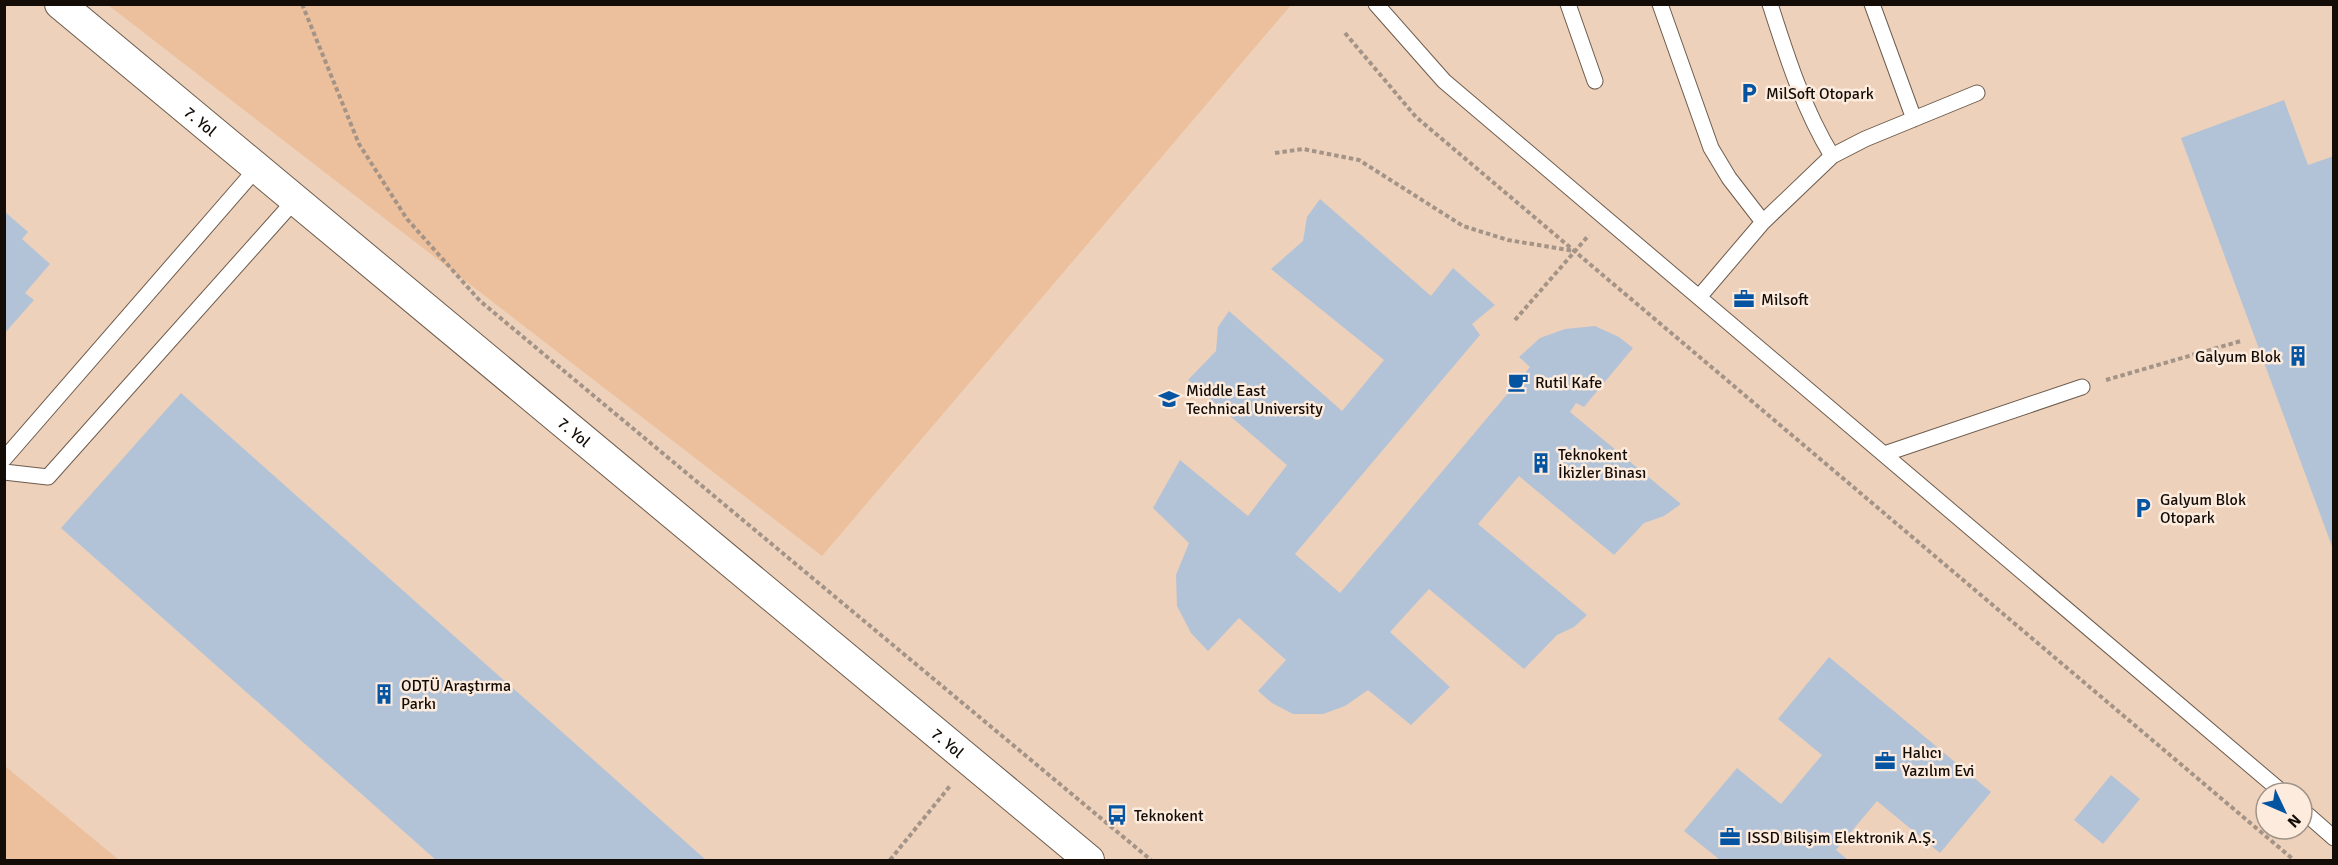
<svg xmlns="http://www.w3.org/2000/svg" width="2338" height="865" font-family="Signika,sans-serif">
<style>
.built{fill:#edd1bb;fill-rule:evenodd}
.green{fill:#ecc09c}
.building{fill:#b3c3d7}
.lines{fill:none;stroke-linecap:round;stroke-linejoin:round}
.service-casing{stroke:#6e5c4d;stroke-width:17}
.minor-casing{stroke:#6e5c4d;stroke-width:32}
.path{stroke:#a49487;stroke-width:4;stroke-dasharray:4.5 3;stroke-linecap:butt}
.service{stroke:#fff;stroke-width:15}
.minor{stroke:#fff;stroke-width:30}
.labels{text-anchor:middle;stroke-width:5;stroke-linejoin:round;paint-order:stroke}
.poi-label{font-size:16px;fill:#140d07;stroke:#fdecde;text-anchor:start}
.street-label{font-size:16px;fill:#140d07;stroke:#fdecde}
</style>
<rect width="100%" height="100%" fill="#f3decd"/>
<path class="built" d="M5,5h2328v855h-2328zM2266,793h36v36h-36z"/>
<path class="green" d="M108,5h1183l-469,551z
M4,766h1l114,94h-114z"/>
<path class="building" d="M2284,100l24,65 26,-9 -1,393 -152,-411z
M1320,199l111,97 22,-28 42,37 -23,19 8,11 -185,219 45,39 190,-226 -11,-10 21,-19 25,-9 30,-3 24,11 14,11 -49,59 -8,-4 -6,9 111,92 -17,12 -20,7 -30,32 -95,-79 -41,48 109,91 -13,12 -17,8 -33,34 -95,-80 -39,43 60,55 -39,38 -43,-35 -23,16 -22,8h-30l-21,-11 -14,-12 28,-31 -47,-42 -31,33 -17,-18 -14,-27 -1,-31 13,-32 -36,-35 27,-48 68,56 39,-51 -99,-85 28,-29 2,-24 11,-16 113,100 42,-51 -113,-91 32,-28 4,-24z
M4,211l24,21 -6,7 28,25 -25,29 9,7 -30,34z
M181,393l525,467h-270l-375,-332z
M1829,657l162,135 -51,61 -63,-52 -41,49 12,10h-128l-36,-29 53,-63 44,36 41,-49 -44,-36z
M2111,775l29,24 -37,45 -29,-24z"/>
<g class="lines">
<g class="service-casing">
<path id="service" d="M1376,4l68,77 839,712
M1568,4l27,77
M1660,4l51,144 18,30 34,44
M1770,4c17,53 33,104 62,152
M1872,4l42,115
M1700,296l63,-74 69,-66 33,-17 112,-46
M1884,454l198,-67
M4,459l253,-291
M4,472l44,5 247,-277
M2302,810l32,28"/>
</g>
<g class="minor-casing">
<g id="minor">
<path id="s1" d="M60,4l1029,856"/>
</g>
</g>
<path class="path" d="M302,4l57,140 48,75 73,82 671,559
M1345,33l71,84 878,743
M1275,153l28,-4 56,11 104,66 45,14 66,11
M1515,320l74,-85
M2106,380l135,-39
M890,860l60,-74"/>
<use href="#service" class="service"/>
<use href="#minor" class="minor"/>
</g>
<defs>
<g id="parking-bare" transform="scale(1.62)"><path d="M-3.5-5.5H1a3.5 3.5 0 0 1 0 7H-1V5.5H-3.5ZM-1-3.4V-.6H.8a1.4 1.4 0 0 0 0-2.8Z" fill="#0554a2" stroke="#fdecde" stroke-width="2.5" paint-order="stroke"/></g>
<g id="office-bare" transform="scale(1.62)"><path d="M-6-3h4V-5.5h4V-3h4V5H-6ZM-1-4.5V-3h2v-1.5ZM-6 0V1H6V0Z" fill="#0554a2" stroke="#fdecde" stroke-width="2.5" paint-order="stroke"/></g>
<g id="building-bare" transform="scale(1.62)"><path d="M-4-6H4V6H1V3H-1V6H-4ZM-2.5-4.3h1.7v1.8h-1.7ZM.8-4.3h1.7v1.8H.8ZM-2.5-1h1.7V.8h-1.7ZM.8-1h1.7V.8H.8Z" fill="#0554a2" stroke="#fdecde" stroke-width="2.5" paint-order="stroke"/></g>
<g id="cafe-bare" transform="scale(1.62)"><path d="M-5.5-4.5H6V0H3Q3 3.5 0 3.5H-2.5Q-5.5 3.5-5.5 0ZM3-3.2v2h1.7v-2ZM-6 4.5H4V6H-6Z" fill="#0554a2" stroke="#fdecde" stroke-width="2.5" paint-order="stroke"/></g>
<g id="university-bare" transform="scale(1.62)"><path d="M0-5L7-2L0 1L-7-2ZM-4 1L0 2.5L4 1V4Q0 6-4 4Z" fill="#0554a2" stroke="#fdecde" stroke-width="2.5" paint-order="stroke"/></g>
<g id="bus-bare" transform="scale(1.62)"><path d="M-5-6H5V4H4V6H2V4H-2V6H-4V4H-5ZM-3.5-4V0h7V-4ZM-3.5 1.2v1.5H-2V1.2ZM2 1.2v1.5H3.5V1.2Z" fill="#0554a2" stroke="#fdecde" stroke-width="2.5" paint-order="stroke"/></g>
</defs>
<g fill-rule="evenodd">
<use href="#parking-bare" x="1749" y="93"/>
<use href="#office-bare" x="1744" y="299"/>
<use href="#building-bare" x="2298" y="356"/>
<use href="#cafe-bare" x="1518" y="382"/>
<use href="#university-bare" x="1169" y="399"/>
<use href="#building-bare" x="1541" y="463"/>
<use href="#parking-bare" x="2143" y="508"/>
<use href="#building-bare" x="384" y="694"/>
<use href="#office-bare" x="1885" y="761"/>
<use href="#bus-bare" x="1117" y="815"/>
<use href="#office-bare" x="1730" y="837"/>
</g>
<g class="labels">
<g class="poi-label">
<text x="1766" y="99">MilSoft Otopark</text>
<text x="1761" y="305">Milsoft</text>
<text x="2281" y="362" text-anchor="end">Galyum Blok</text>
<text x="1535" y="388">Rutil Kafe</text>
<text x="1186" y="396">Middle East<tspan x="1186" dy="18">Technical University</tspan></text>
<text x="1558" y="460">Teknokent<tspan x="1558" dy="18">İkizler Binası</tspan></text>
<text x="2160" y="505">Galyum Blok<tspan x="2160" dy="18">Otopark</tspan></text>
<text x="401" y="691">ODTÜ Araştırma<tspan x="401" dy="18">Parkı</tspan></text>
<text x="1902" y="758">Halıcı<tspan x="1902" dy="18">Yazılım Evi</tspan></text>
<text x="1134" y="821">Teknokent</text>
<text x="1747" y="843">ISSD Bilişim Elektronik A.Ş.</text>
</g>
<g class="street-label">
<text dy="6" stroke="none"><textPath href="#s1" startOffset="183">7. Yol</textPath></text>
<text dy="6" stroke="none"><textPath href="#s1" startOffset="669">7. Yol</textPath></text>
<text dy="6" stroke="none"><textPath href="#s1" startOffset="1155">7. Yol</textPath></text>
</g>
</g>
<rect width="2338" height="865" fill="none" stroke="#140d07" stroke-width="12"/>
<g transform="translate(2284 811) rotate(134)"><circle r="28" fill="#fdecde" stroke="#a09388" stroke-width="1.5"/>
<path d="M0-4.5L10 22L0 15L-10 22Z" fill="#0554a2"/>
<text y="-9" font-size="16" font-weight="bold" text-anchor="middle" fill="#140d07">N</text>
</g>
</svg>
